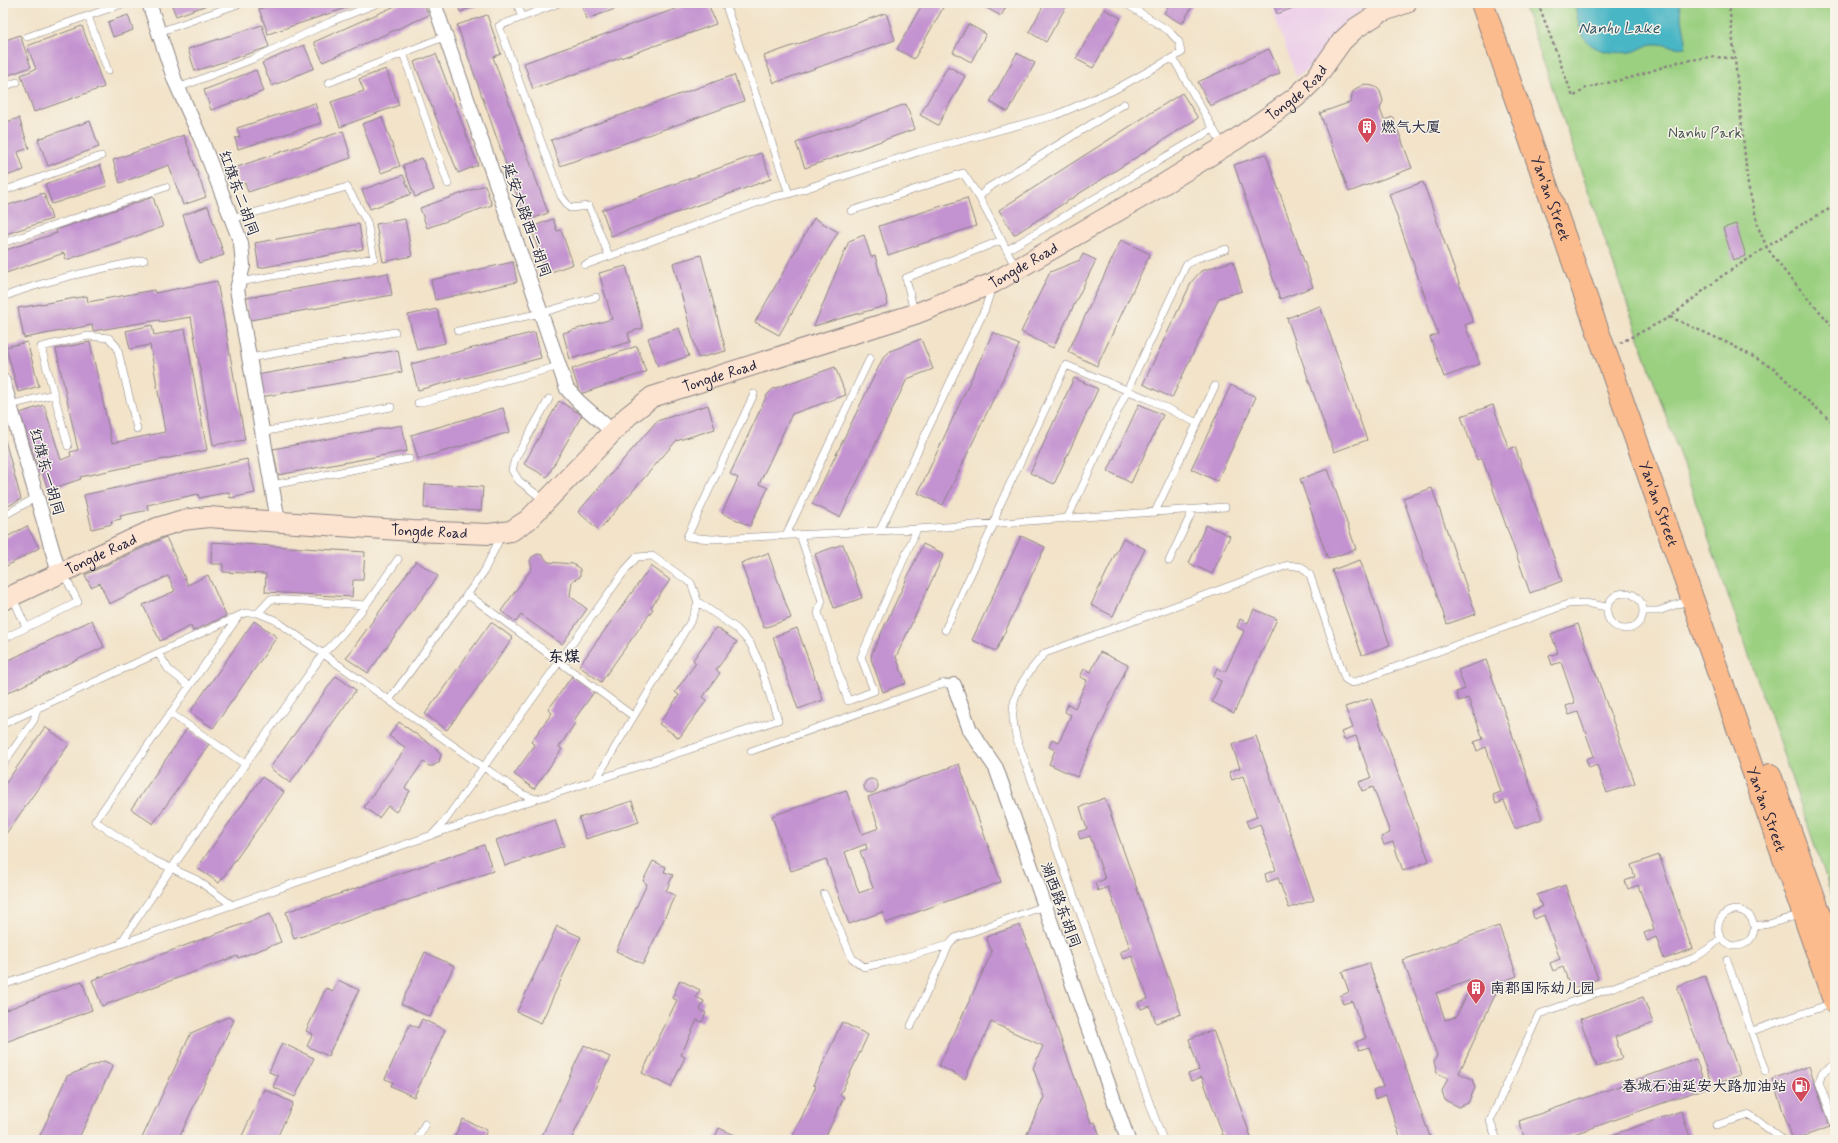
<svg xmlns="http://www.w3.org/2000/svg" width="1838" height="1143" font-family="Mynerve,'LXGW WenKai TC',sans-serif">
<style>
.built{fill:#edd1e9}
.park{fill:#9bd081;stroke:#5e795e}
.water{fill:#49b6c5;stroke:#366c80}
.building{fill:#c392d0;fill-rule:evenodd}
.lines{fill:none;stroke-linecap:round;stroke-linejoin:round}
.lane-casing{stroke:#8a8282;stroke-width:8}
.street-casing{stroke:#8a8282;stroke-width:16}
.secondary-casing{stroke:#8a8282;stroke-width:22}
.primary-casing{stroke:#8a8282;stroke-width:24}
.path{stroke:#8a8282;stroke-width:2.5;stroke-dasharray:3 3;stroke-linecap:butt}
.lane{stroke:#fff;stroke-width:7}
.street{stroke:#fff;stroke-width:14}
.secondary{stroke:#fde4d1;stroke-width:20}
.primary{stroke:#fbbb8d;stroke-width:22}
.labels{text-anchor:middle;stroke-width:3;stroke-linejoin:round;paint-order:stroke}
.street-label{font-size:15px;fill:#22223b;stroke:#f7f3e8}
.poi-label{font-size:15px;fill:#22223b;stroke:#f7f3e8;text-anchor:start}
.park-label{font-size:15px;fill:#465650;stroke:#f7f3e8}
.water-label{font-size:16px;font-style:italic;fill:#30566b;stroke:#f7f3e8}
.neighbourhood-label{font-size:16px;font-weight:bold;fill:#22223b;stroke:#f7f3e8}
</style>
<rect width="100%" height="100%" fill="#f7f3e8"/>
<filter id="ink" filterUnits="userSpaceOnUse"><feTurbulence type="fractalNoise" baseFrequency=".025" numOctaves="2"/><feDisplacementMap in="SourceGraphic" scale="8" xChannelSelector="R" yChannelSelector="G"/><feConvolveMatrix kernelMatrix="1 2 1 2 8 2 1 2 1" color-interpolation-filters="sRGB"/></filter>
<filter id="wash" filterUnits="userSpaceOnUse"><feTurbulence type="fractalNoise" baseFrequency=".012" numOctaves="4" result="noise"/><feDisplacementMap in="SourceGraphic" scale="16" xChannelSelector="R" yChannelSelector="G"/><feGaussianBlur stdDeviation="0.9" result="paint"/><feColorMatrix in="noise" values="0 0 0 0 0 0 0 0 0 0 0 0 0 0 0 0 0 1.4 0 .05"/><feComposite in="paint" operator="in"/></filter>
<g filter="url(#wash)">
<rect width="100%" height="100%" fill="#f2e3c9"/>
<path class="built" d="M1270,3h108l-16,7 -14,11 -14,14 -24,33 -14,9z"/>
<path class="park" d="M1523,3h312v901z"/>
<path class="water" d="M1574,3h105l7,37 -1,7c-11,2 -20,-4 -31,-3 -8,0 -15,7 -23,8 -17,2 -42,0 -49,-19 -4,-9 -5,-20 -8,-30z"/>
<g id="blocks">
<path class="building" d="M171,3h42l-37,13z
M278,3h83l-93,31 -9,-25z
M402,3h21l6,12 -106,47 -9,-20z
M457,3h25v1l-22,8z
M581,3h51l-45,16z
M692,3h16l8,21 -183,65 -9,-26z
M923,3h11l9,5 -29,51 -17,-10z
M985,3h23l-7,13 -18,-10z
M1045,3h23l-22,39 -17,-10z
M1170,3h24l-12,21 -18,-11z
M1273,3h33l-29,11z
M1104,9l17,9 -28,50 -17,-9z
M886,13l9,27 -121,43 -10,-27z
M128,15l5,15 -20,7 -5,-15z
M487,15l14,39 -8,3 55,156 -22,8 -69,-196z
M968,24l18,10 -15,28 -18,-10z
M262,25l7,22 -74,24 -7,-22z
M82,26l22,61 -70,25 -13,-37 15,-6 -9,-23z
M20,35l11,32 -28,10v-36z
M304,45l10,23 -42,18 -10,-23z
M1269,49l11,24 -70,33 -12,-24z
M1017,53l18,10 -27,49 -18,-10z
M436,54l42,111 -20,8 -44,-111z
M948,66l17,10 -27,49 -18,-10z
M386,69l13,36 -59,22 -9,-25 33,-11 -5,-12z
M256,70l8,21 -53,19 -7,-20z
M734,75l10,26 -184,65 -9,-26z
M1365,84l11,3 4,4 3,10 -3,8 4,11 9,-3 19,51 -63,24 -29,-79 31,-11 1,-8 3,-5z
M1182,93l16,25 -184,117 -15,-25z
M315,103l6,20 -83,26 -3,-11 5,-1 -3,-9z
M906,104l9,25 -110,39 -9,-25z
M382,117l18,49 -19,7 -19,-49z
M19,118l10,30 -11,4 6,18 -21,7v-25l4,-1 -4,-13v-15z
M90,121l9,26 -51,19 -10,-27z
M343,131l8,27 -103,34 -3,-9 -6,2 -5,-17z
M184,135l22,62 -23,8 -14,-40 -49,18 -7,-23z
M761,153l10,26 -160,57 -9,-26z
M1266,154l47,133 -33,12 -46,-134z
M422,158l12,32 -19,7 -12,-32z
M100,165l7,21 -55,18 -7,-20z
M403,175l8,19 -41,15 -8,-19z
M1423,182l50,140 -8,3 15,39 -36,13 -14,-40 8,-3 -49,-140z
M485,185l7,20 -65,23 -7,-20z
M44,193l8,26 -49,16v-28z
M153,197l10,30 -97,33 -2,-7 -61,21v-23l54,-18 -1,-3z
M967,198l9,28 -88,29 -9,-29z
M208,206l16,49 -25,8 -16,-48z
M814,218l24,14 -59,103 -24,-13z
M405,219l7,37 -29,6 -7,-38z
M553,219l4,12 4,-1 12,34 -27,10 -15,-47z
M359,224l4,25 -104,19 -4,-25z
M1736,224l10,32 -13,4 -10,-32z
M864,235l7,22 4,-1 13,47 -3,3 -71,20 35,-85z
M1121,240l29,14 -53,112 -29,-14z
M1083,254l13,6 -43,88 -32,-16 29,-60 30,-12z
M701,255l25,96 -28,7 -25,-95z
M1233,261l9,30 -23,7 -47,100 -29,-14 49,-103 9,-10z
M513,262l4,20 -82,18 -4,-20z
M626,266l17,62 -15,5 2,9 -60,17 -7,-26 49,-14 -13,-46z
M388,273l4,22 -142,25 -4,-22z
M217,281l28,159 -32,5 -22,-128 -31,5 -1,-2 -66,11 -1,-6 -68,13 -6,-30 69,-12 1,6 66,-12 1,3z
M1320,306l47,134 -33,12 -47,-134z
M437,309l8,34 -28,7 -9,-35z
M152,325l2,10 31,-6 22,121 -127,27 1,2 -33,11 -7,-21h-3l-18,-56 24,-8 17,55 10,-4 -1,-4 8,-2 -22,-101 34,-7 22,101 53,-11 -15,-87 -20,4 -4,-18z
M679,328l10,28 -31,10 -10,-28z
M535,332l6,26 -123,32 -7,-26z
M993,332l26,13 -76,160 -25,-12z
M921,339l12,30 -26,10 -67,138 -28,-13 71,-146 7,-7z
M27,342l12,44 -21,6 -12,-45z
M637,346l9,26 -66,22 -8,-25z
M398,350l4,22 -141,25 -4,-22z
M835,367l11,28 -54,19 -33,70 9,4 -18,38 -28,-13 16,-35 -8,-4 37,-79 6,-6z
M1074,378l24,11 -44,95 -24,-11z
M1231,385l25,12 -39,84 -26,-12z
M559,401l23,14 -35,62 -23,-13z
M1139,404l24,11 -32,68 -23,-12z
M708,405l7,24 -39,12 -77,89 -21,-18 78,-90 4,-2z
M1493,405l16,44 6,-2 47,134 -32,12 -48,-135 -5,2 -16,-44z
M503,408l7,24 -92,27 -7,-24z
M402,425l5,26 -129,24 -5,-26z
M3,433l18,66 -18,10z
M247,459l8,34 -25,5 -1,-6 -30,6 -1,-4 -51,11 1,5 -28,6 1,3 -10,2 1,3 -20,5 -8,-34z
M1328,469l28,80 -28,10 -28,-80z
M425,484l58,3 -2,24 -57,-3z
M1432,488l44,126 -29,10 -44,-126z
M1206,525l24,11 -18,38 -23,-11z
M27,526l12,22 -36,20v-29z
M1021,536l24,11 -49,104 -24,-11z
M166,537l22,48 20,-10 18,41 -33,15 -2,-5 -31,15 -17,-36 32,-14 -7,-15 -59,28 -9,-21 -9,4 -6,-12z
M1123,538l22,11 -32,67 -22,-11z
M212,542l153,10 -2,28h-10l-1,17 -87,-5 1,-18 -43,-2v-8h-12z
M843,544l19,54 -28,10 -19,-54z
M923,544l21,10 -48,103 10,26 -23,9 -12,-33 1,-6z
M768,553l23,65 -27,10 -23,-65z
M538,554l4,1 6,7 25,2 7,5v8l-8,4 -2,15 17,13 -25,35 -41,-29 -5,7 -15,-11 31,-43 -2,-7 2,-4z
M1360,560l30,85 -28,10 -30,-85z
M416,561l22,15 -70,97 -22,-15z
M651,566l19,14 -19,27 2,2 -52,73 -22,-16z
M1254,609l23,10 -43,94 -22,-11 9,-21 -8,-4 4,-9 8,4 19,-41 -7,-4 3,-8 8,4z
M92,620l12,27 -101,48v-32z
M254,621l23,16 -64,91 -23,-16z
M491,622l22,16 -66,92 -22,-16z
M1578,624l57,159 -28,10 -10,-28 -8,3 -3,-9 8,-3 -16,-44 -9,3 -3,-9 9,-3 -14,-41 -9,3 -3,-9 9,-3 -7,-19z
M716,627l21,15 -21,28 4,3 -17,24 4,3 -28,38 -20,-14 20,-29 -4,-3 21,-29 -3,-3z
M797,628l26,72 -25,9 -25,-72z
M1100,652l28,13 -51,112 -28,-13 6,-14 -6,-3 3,-8 7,3 12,-27 -6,-3 3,-8 7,4 12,-28 -7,-3 4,-8 7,3z
M1486,660l56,159 -27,10 -11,-28 -8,3 -3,-9 8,-3 -15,-45 -9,4 -3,-9 9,-3 -15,-41 -9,3 -3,-9 9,-3 -7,-19z
M336,676l20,14 -66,93 -20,-15z
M572,676l22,16 -20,28 2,2 -17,25 3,2 -28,40 -20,-15 21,-29 -4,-3 21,-29 -4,-3z
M1371,698l58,163 -26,10 -10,-29 -9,3 -3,-8 9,-4 -17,-46 -11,4 -3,-9 12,-4 -15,-42 -12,4 -3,-8 12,-4 -8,-21z
M399,722l38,27 4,6 -1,3 -1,4 -6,4h-4l-6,-4 -18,26 5,3 -14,21 -8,-6 -9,12 -15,-11 42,-59 -17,-12z
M45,727l24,17 -66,94v-51z
M187,729l22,15 -56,80 -22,-15z
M1256,736l58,164 -25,8 -11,-30 -11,4 -2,-8 11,-4 -16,-46 -11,4 -3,-7 11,-4 -14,-41 -11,4 -3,-8 11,-4 -8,-23z
M959,764l42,118 -115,41 -4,-11 -33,12 -23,-65 -35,12 -19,-55 74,-26 16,44 17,-6 -11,-31zM866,844l1,5 -7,2 13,37 -14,5 -14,-41z
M262,777l22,15 -65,91 -22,-15z
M864 786a7 7 0 1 1 14 0a7 7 0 1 1-14 0Z
M1105,798l76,216 -25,9 -6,-17 -9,3 -3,-7 10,-3 -16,-43 -9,3 -3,-7 10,-4 -22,-61 -10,4 -3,-8 10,-4 -15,-43 -10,3 -2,-7 9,-3 -7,-22z
M632,801l7,21 -53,17 -7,-21z
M555,820l9,26 -59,20 -9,-26z
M484,845l9,26 -199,68 -8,-27z
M1659,855l33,94 -28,10 -8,-22 -9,4 -3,-8 10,-4 -16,-44 -10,4 -3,-8 10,-4 -4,-12z
M653,861l13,6 -2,5 9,3 -7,16 9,4 -32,69 -27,-13 31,-67 -4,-3z
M1565,885l33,94 -27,10 -8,-22 -10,4 -3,-8 10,-4 -16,-44 -10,4 -2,-8 10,-4 -5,-12z
M270,914l11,28 -43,16 -1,-2 -135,50 -10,-26z
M1020,925l71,198 4,-1 6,18h-42l-2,-5 -2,5h-31l20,-43 -11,-29 10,-22 -52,-24 -26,57 -26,-13 53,-114 -6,-15z
M557,926l24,11 -40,86 -24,-11z
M1499,926l18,50 -16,6 -42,91 13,6 3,9 -7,15 -9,4 -14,-7 -3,-9 6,-13 -11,-5 -3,-11 3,-7 -34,-95zM1474,979l-18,38 -11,3 -9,-27z
M425,952l29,14 -24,51 -29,-13z
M1369,963l62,177h-30l-15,-45 -11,4 -2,-8 10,-4 -14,-40 -10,3 -3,-8 10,-4 -14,-37 -9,3 -3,-8 9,-4 -7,-20z
M1705,976l35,99 -28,10 -35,-99z
M338,980l21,10 -31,66 -21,-10 6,-12 -7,-3 20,-43 7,3z
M680,980l20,10 -4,7 8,4 -4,9 6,3 -4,9 -5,-2 -16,35 4,2 -14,30 -29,-14 35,-73 -5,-2z
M82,981l10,29 -89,33v-32z
M1643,997l10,26 -38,14 7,21 -25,9 -17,-48z
M228,1017l6,3 -56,120h-37l50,-107z
M422,1019l23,11 -31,67 -23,-11 2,-4 -8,-3 25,-55 8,4z
M842,1022l26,13 -28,60 4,2 -20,43h-23l-8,-4 23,-50 -3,-1z
M1213,1030l39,110h-41l12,-5 -21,-58 -11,4 -3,-7 11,-4 -10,-31z
M282,1043l32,15 -19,39 -22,-10 5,-11 -9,-4z
M584,1045l26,12 -39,83h-31z
M1696,1059l10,29 -149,52h-32l-6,-19z
M104,1061l9,4 -35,75h-40l29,-64z
M1809,1066l21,61 -37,13 -21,-61z
M264,1089l29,14 -17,37h-36z
M1681,1111l10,29h-93z
M463,1119l24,11 -4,10h-30z
M719,1128l27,12h-32z"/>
</g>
</g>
<g filter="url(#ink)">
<use href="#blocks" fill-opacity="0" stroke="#8a8282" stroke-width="1"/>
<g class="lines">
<g class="lane-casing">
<path id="lane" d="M517,3l5,14
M559,3l-60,23 62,170 9,12 19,-2 20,50
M725,3l64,191 129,-42 138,-37 58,-25 67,-37 -2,-11 -10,-11 -44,-28
M88,16l20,55
M159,32l82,-29
M27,37l98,-34
M403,53l45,131
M1173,58l50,88
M328,83l118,-47
M3,87l14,-5
M178,88l75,-29 77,-37 48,-19
M3,191l98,-35
M851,211l112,-38 16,24
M231,219l116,-32 20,35 7,36 -135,24
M3,243l163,-56
M1007,250l206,-121
M585,265l188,-68 16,-3
M1016,268l-37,-71 9,-9 136,-84
M3,297c46,-18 93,-27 141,-37
M914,312l-8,-34 96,-38
M458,331l83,-18 55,-16
M249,358l146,-26
M54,394l14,52
M754,394l-67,143 25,2 205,-10 308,-22
M418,403l142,-37
M10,405l44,-11 -13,-47 47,-11 21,2 8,9 20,82
M262,432l129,-25
M272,485l137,-26
M544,500l-25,-19 -7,-11 3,-11 34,-60
M1155,512l60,-126
M3,516l34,-19
M1067,519l119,-254 9,-6 31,-10
M880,530l105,-221 7,-22
M786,535l84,-177
M800,535l22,66 -4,12 30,88 26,-10 -13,-34 56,-128
M1169,561l24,-51
M1607 611a18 18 0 1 1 36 0a18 18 0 1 1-36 0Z
M467,594l166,122
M12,596l14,31
M1644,611h14l32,-11
M258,613l13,-14 95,6
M945,630l49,-106 4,-15 68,-144 82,34 49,24
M3,639l75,-37 -10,-20 -7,-7
M158,653l11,17 20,16
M389,700l94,-127 18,-37
M170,713l75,51
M3,724l242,-111h13l17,7 247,174 14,5 21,-6 221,-73 -19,-58 -9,-19 -13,-14 -39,-27 -7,-19 -39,-27 -15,1 -11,12 -182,253 -12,13 -429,150
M751,751l193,-68 10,2
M3,764l31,-44 3,-11
M595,781l97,-162 6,-17
M434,834l102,-35
M824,894l28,64 12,9 23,-5 62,-17
M232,905l-35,-25 -46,-21 -56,-38 143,-204
M1718 928a18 18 0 1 1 36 0a18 18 0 1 1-36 0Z
M1754,926l15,-2 33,-10
M120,944l39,-58 164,-232c30,-29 52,-61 75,-95
M1727,960l38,111
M911,1026l38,-81 6,-7 89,-32
M1752,1031l81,-28
M1835,1064l-13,9 -3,9 16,44
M1716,1125l34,-10 33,25
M417,1140l8,-16
M1163,1140l-147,-403c-1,-8 -4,-16 -3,-25 0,-23 18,-43 32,-59l243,-88 14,2 8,8 35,104 7,4 216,-79 17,-1 22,4
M1497,1140l-7,-19 49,-107 155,-56 14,-9 13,-11"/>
</g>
<g class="street-casing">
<path id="street" d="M149,3l26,78 26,58 40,104 2,23 -6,23 41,232
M434,3l133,386 12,13 34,30
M3,381l56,192
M954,685l16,45 26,38 132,372"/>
</g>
<g class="secondary-casing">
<g id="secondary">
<path id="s1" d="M3,600l154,-72 26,-8 25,-3 205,14 76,3 22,-3 17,-11 100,-104 24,-19 263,-83 78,-31 161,-93 81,-50 60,-42 20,-19 27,-38 14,-13 25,-16 25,-9"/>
</g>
</g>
<g class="primary-casing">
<g id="primary">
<path id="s2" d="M1482,3l353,1000"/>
<path d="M1770,775l65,181"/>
</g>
</g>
<path class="path" d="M1538,3l35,94 13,-9 47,-11 45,-15 33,-5 24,1
M1729,3l19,182 11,44 8,19 19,25 49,56
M1670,317l58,26 46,25 26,26 35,30
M1620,343l50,-26 52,-41 85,-55 28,-15"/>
<use href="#lane" class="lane"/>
<use href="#street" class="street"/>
<use href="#secondary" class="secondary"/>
<use href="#primary" class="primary"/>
</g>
</g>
<defs>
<g id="building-pin" transform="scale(1)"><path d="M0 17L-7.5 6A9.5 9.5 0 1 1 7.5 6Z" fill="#d1495b" stroke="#f7f3e8"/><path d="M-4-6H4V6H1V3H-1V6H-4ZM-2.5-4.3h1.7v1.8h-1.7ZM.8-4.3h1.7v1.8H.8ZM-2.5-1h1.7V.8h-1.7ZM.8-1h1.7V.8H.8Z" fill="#fff"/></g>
<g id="fuel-pin" transform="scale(1)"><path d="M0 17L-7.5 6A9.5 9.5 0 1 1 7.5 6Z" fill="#d1495b" stroke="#f7f3e8"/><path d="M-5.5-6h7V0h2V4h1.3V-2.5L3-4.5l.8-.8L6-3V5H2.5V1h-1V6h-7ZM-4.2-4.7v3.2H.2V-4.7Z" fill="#fff"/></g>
</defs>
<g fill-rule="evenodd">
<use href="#building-pin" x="1367" y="127"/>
<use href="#building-pin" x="1476" y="988"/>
<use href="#fuel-pin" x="1801" y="1086"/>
</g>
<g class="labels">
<g class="street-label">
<text dy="5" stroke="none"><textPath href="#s1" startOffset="1440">Tongde Road</textPath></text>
<text transform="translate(239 193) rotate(70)" y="5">红旗东二胡同</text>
<text dy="5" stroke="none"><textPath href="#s2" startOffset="207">Yan'an Street</textPath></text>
<text transform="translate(527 220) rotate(71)" y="5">延安大路西二胡同</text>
<text dy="5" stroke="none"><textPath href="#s1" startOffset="1116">Tongde Road</textPath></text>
<text dy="5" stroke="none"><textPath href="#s1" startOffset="792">Tongde Road</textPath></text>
<text transform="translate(47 472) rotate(74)" y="5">红旗东一胡同</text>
<text dy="5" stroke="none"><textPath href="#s2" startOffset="531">Yan'an Street</textPath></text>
<text dy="5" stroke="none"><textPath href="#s1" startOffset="444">Tongde Road</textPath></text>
<text dy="5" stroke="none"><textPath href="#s1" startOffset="108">Tongde Road</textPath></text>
<text dy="5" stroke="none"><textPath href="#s2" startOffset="855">Yan'an Street</textPath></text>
<text transform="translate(1061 905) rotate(70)" y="5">湖西路东胡同</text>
</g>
<g class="poi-label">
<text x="1381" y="132">燃气大厦</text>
<text x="1490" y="993">南郡国际幼儿园</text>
<text x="1787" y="1091" text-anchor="end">春城石油延安大路加油站</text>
</g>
<g class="park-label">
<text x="1705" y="138">Nanhu Park</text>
</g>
<g class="water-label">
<text x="1619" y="33">Nanhu Lake</text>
</g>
<g class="neighbourhood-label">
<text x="564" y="662">东煤</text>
</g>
</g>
<rect width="1838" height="1143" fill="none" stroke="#f7f3e8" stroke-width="16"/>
</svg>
